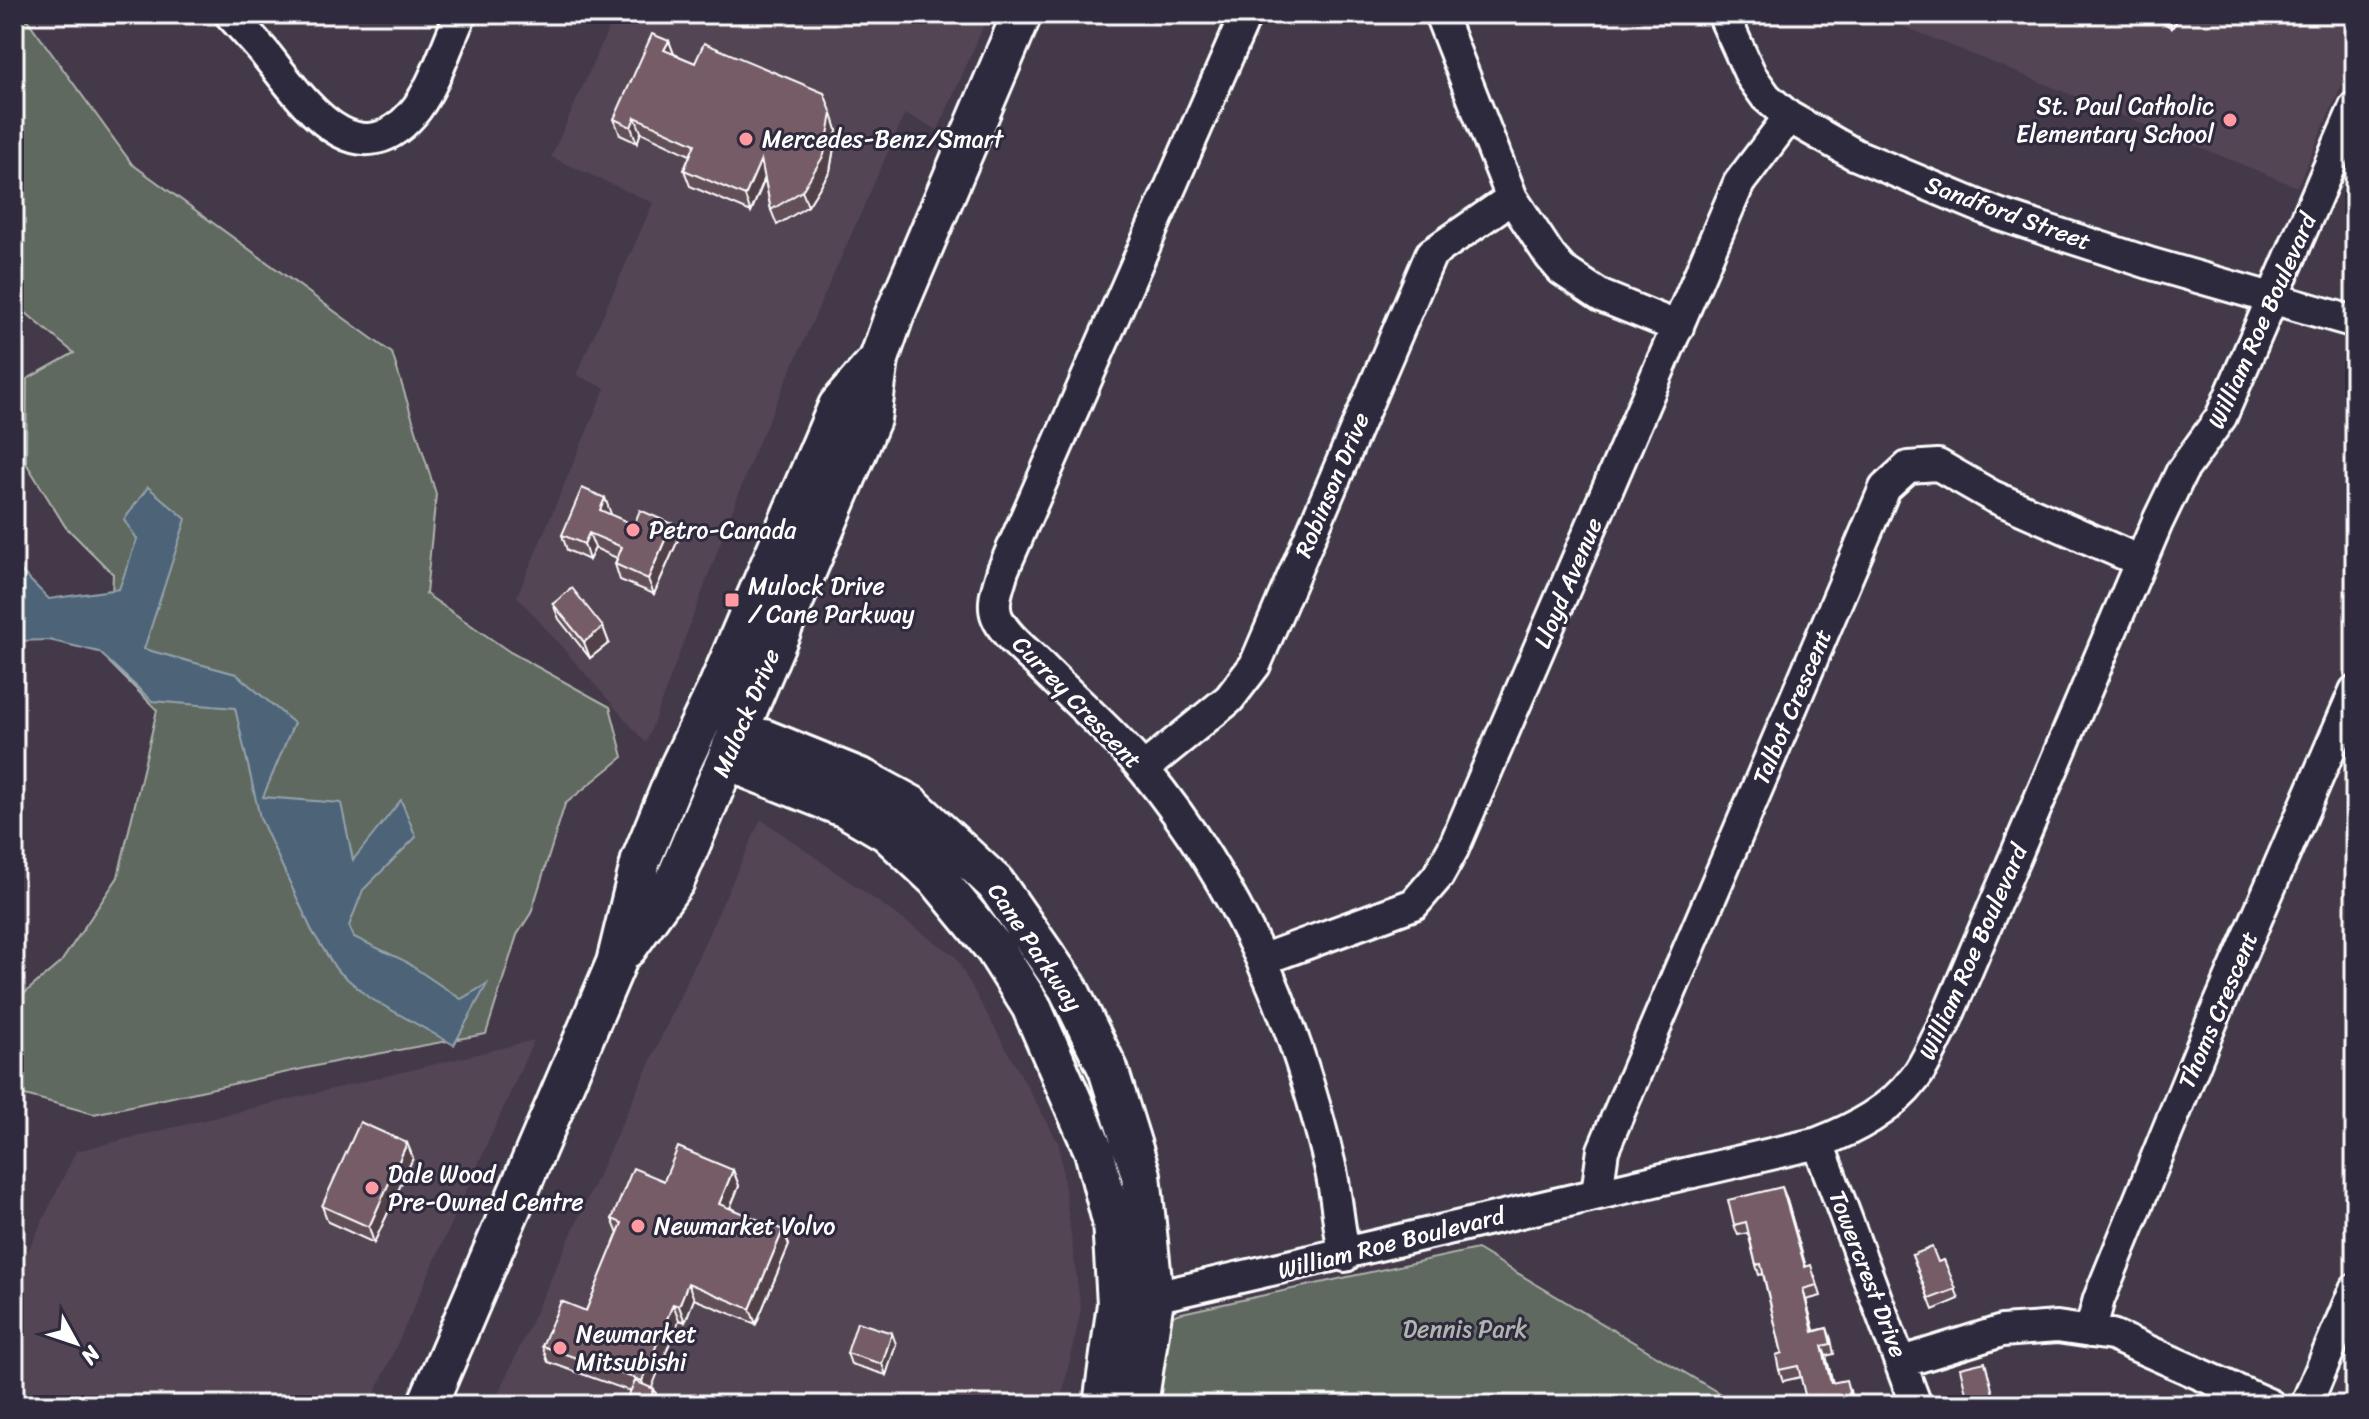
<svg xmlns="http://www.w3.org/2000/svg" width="2369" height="1419" font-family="Sriracha,sans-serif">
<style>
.built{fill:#524452}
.green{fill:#5f695e;stroke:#afb4ae;stroke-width:2}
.water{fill:#4d6477;stroke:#94a2ad;stroke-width:2}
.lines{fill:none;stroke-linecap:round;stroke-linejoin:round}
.minor-casing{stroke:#fff;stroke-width:36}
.major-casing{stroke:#fff;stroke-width:44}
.minor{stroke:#2f2a3d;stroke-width:30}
.major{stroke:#2f2a3d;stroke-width:38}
.wall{fill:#644f58;stroke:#fff;stroke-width:2}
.shaded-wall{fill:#514047;stroke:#fff;stroke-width:2}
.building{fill:#745c66;stroke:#fff;stroke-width:2}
.poi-dot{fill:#ff9aa2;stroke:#2f2a3d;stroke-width:3}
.labels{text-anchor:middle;stroke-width:6;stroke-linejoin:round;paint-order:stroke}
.poi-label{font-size:24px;fill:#fff;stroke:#2f2a3d;text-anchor:start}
.street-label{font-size:24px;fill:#fff;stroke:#2f2a3d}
.park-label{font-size:24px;fill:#afb4ae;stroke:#2f2a3d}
</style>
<rect width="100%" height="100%" fill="#443949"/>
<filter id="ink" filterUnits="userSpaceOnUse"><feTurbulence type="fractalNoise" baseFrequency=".0125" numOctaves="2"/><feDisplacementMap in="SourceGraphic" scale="16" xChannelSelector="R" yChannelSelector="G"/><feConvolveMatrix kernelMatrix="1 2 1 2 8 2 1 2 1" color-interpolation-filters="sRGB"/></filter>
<g filter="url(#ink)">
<path class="built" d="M615,14h374l-51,116 -33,-16 -151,339 -108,290 -129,-147 88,-208 -29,-13 77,-172 -102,-46z
M1873,14h482v41l-58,132z
M761,819l194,137 104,188 22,166 -21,95h-567z
M534,1040l-164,365h-356v-125l62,-129z"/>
<path class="green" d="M14,14h9l109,150 260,189 44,141 -10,100 84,58 100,55 13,50 -58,47 -34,109 -14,22 -31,99 -147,27 -245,53 -80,-22v-90l47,-40 57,-85 39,-167 -48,-48 4,-88 -48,-48 -39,-63 1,-84 47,-26 -60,-50z
M1477,1249l262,156h-581l6,-46 -2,-36 15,-9z"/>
<path class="water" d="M148,487l38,32 -42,130 92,25 58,49 -31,74 78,6 12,57 48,-60 15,37 -53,53 -14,36 5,11 49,23 58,39 26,-15 -33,61 -86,-48 -32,-28 -24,-38 -52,-113 -25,-110 -83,-7 -53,-49 -50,-12 -35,1v-77l35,35 70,-10 18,-50 -13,-19z"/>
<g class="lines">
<g class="minor-casing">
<path id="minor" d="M230,14c11,12 22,24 33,37 37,45 93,136 154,57 19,-26 30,-64 44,-94
M1246,14l-243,556c-4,15 -12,32 -6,47 7,17 27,33 40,45 35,36 75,69 107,108 97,118 151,248 186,396 7,30 8,60 15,90
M1440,14l72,184 38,58 12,14 39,26 77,31
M1723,14l28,62 15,21 23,20 65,37 144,60 154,50 203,58
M1143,769l86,-70 26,-34 176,-411 81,-56
M1264,959l150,-55 24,-28 15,-27 286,-666 50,-66
M1818,1143l98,262
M1597,1193l6,-43 282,-662 23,-21 30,-2 54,31 148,65
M1133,1302l685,-159c36,-14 73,-33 97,-65 11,-14 18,-33 27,-49l215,-506 25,-52 39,-54 134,-310
M2090,1332l9,-33 114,-280 142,-328
M1902,1362l100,-31 55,-4 55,8 158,70
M2306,1405l49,-116"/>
</g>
<g class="major-casing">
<path id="major" d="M732,746l32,-7 99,40 48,26 84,78 73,105 40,81 33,106 13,124 -16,106
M732,746l18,24 96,38 41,24 53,50 55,67 36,57 63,145 18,70 5,83 -14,101
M627,948l48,-67 196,-462 8,-60 15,-43 128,-302
M427,1405l189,-442 25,-103 37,-90 40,-83 120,-281 41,-47"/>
</g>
<use href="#minor" class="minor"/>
<use href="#major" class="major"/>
</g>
<path class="wall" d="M2150,14h31l-9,14z
M669,41l5,13 21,9 129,30 13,37 -7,41 -22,35 -31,19 -6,-15 -6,-31 -14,33 -61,-26 -6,-16 6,-15 -49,-23 -4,11 -17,-8 -6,-16z
M605,498l5,17 24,10 44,15 -24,54 -34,-14 -5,-16 2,-6 -22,-10 -6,12 -22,-10 -5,-15z
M553,604l50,23 6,16 -19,15 -31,-39z
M407,1143l6,15 -39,85 -46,-21 -6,-16z
M733,1170l6,16 -9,22 53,22 6,15 -33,79 -62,-25 -9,23 -6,-2 -28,68 3,1 6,16h-36l6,-14 -82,-29 -6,-16 44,-35 32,-77 -6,-15 52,-38z
M1786,1197l20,70 9,9 6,20 -15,4 8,31 13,-3 4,11 3,15 -8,2 7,27 17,7 2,10 12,5h-56l-7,-28 -18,4 -4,-11 3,-17 -19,-79 -4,1 -3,-10 -8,-32 -10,2 -4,-10z
M1912,1255l26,7 6,-2 15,39 -26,11z
M896,1344l-10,31 -35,-11 -4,-11z"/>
<path class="shaded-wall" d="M2167,14h14l-9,14z
M669,41l6,16 -11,-7z
M832,114l5,16 -7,41 -22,35 -6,-15z
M635,117l6,15 -4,11 -6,-16z
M761,159l5,16 -15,37 -6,-16z
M605,498l6,16 -5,12 -6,-16z
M672,524l6,16 -24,54 -6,-15z
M589,533l6,15 -6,12 -5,-16z
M603,627l6,16 -19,15 -6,-16z
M407,1143l6,15 -39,85 -5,-16z
M733,1170l6,16 -14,34 -6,-16z
M1782,1187l4,10 23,81 -4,-11z
M783,1230l6,15 -33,79 -6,-15z
M688,1283l6,16 -9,23 -6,-16z
M1803,1289l3,11 11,42 -4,-10z
M673,1304l6,16 -31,77 -6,-16z
M892,1333l4,11 -10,31 -4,-11z
M1822,1346l4,10 9,38 -4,-11z
M654,1389l6,16h-12z"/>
<path class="building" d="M652,34l17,7 -5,9 31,13 9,-20 120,50 8,21 -8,41 -22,36 -31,19 -10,-51 -16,37 -61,-26 11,-26 -60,-27 -4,10 -17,-8z
M582,488l23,10 -5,12 34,15 6,-15 32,14 -24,55 -33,-15 7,-17 -33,-14 -5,11 -22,-9z
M572,588l31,39 -19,15 -31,-38z
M360,1122l47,21 -38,84 -47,-21z
M678,1147l55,23 -14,34 64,26 -33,79 -62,-26 -9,23 -6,-2 -31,77 -100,-35 19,-45 25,10 36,-88 -10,-4 21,-51 31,13z
M1782,1187l23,80 6,-2 6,20 -14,4 10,43 14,-4 4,16 -9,2 9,37 15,-3 5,20 10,-2 1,7h-44l-1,-9 -11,3 -8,-33 -19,4 -3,-15 6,-2 -21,-89 -5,1 -10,-43 -12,3 -6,-25z
M1932,1247l6,15 6,-2 12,29 -27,10 -17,-44z
M857,1322l35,11 -10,31 -35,-11z
M1985,1362l11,43h-27l-9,-37z
M635,1381l19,8 -6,16h-24z"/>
</g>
<g class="poi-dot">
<circle cx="2230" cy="120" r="8"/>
<circle cx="746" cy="139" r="8"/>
<circle cx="633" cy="530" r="8"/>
<rect x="724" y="592" width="16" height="16" rx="4"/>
<circle cx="372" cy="1188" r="8"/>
<circle cx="638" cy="1226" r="8"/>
<circle cx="560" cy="1348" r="8"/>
</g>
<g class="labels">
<g class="poi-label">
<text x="2214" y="114" text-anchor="end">St. Paul Catholic<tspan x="2214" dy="28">Elementary School</tspan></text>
<text x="762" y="147">Mercedes-Benz/Smart</text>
<text x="649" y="538">Petro-Canada</text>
<text x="748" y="594">Mulock Drive<tspan x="748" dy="28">/ Cane Parkway</tspan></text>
<text x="388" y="1182">Dale Wood<tspan x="388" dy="28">Pre-Owned Centre</tspan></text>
<text x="654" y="1234">Newmarket Volvo</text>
<text x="576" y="1342">Newmarket<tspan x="576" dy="28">Mitsubishi</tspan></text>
</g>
<g class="street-label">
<text transform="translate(2008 213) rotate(20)" y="8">Sandford Street</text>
<text transform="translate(2262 321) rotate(-66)" y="8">William Roe Boulevard</text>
<text transform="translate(1332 485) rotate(-67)" y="8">Robinson Drive</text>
<text transform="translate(1568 583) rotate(-67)" y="8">Lloyd Avenue</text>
<text transform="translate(1077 702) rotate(46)" y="8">Currey Crescent</text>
<text transform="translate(1792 707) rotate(-67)" y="8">Talbot Crescent</text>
<text transform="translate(746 713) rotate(-67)" y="8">Mulock Drive</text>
<text transform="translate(1035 947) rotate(56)" y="8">Cane Parkway</text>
<text transform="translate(1973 952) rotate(-66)" y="8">William Roe Boulevard</text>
<text transform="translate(2218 1010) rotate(-67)" y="8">Thoms Crescent</text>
<text transform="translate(1391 1243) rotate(-14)" y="8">William Roe Boulevard</text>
<text transform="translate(1868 1274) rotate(69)" y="8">Towercrest Drive</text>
</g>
<g class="park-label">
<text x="1465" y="1337">Dennis Park</text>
</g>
</g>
<rect width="2369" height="1419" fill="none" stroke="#2f2a3d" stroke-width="48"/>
<rect x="24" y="24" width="2321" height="1371" fill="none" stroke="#fff" stroke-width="3" filter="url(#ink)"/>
<g transform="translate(76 1343) rotate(130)" stroke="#2f2a3d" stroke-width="6" paint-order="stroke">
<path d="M0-6L14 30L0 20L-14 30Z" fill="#ffffff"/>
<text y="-12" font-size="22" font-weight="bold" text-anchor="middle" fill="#ffffff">N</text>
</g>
</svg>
